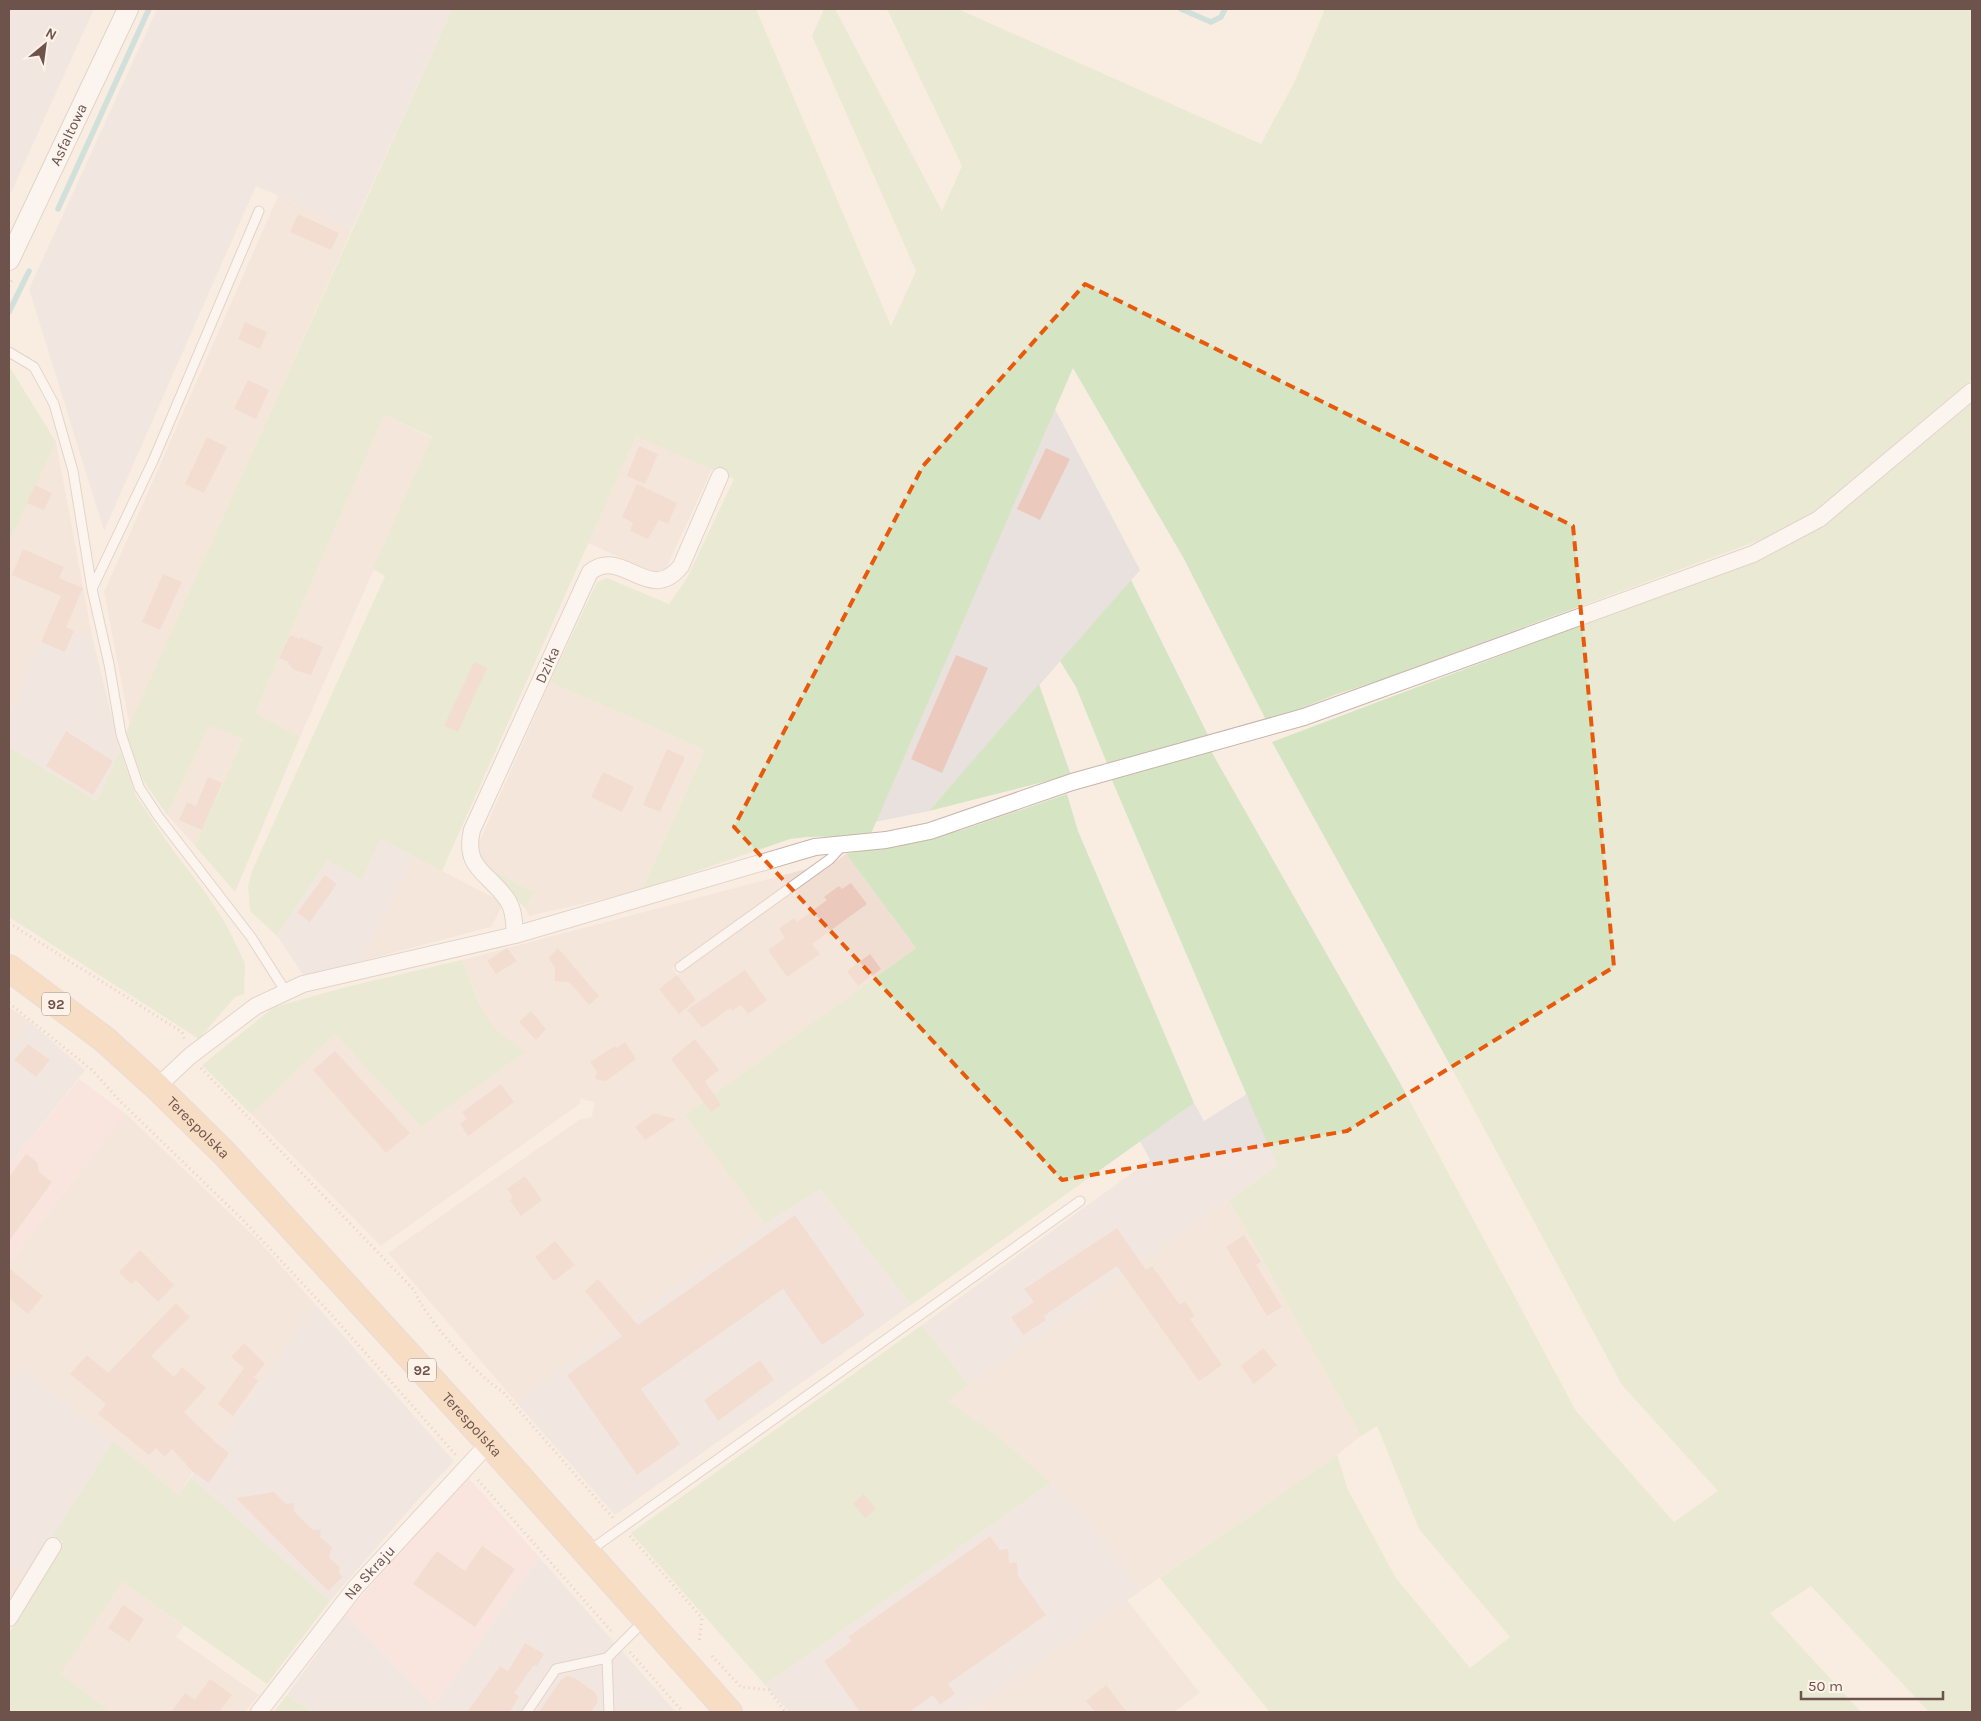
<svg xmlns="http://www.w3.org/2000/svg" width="1981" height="1721" font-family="Karla,sans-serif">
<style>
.residential{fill:#f0ded2}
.commercial{fill:#f8dcd7}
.industrial{fill:#e9e1dd}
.green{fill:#d5e5c3}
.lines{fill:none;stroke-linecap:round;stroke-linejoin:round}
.stream{stroke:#a1d0d1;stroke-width:5.5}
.building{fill:#ecc9bd}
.service-casing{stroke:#c8b4ab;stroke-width:11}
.minor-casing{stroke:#c8b4ab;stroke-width:18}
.tertiary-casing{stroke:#c8b4ab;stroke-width:22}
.primary-casing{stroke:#d4cbc9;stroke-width:28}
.path{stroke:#d0ada1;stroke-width:3;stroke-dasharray:1 4;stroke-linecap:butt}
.service{stroke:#fff;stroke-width:9}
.minor{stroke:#fff;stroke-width:16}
.tertiary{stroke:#fff;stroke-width:20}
.primary{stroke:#f1c9a1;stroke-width:26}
.marked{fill:none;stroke:#e8590c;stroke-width:4;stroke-dasharray:10 6;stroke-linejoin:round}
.labels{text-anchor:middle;stroke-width:4.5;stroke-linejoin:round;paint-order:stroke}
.shield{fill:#fdf2e8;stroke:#99837b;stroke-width:1}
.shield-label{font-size:14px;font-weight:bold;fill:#6e534c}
.street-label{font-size:15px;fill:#6e534c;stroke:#fdf2e8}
</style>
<rect width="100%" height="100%" fill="#f9ede2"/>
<path class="residential" d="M278,196l74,33 -222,498 -26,-135z
M384,415l48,23 -132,299 -45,-24z
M636,435l76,34 -46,100 -11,4 -67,-30z
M56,442l37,198 -37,-16 -15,18 -32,74v-173z
M550,682l155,68 -63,140 -113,26 -4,-8 9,-16 -52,-27 -6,-16z
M209,726l34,13 -48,107 -28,-31z
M846,854l70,94 -231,167 80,109 -249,178 -128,-149 191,-133 13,-3 2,-15 -14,-3 1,4 -200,143 -130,-132 84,-80 86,93 104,-76 -19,-10 -19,-19 -25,-62 348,-92 -138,100 5,7z
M413,856l91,47 -13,24 -129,34z
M9,1007l20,14 -20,27z
M125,1113l133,127 57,64 -87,125 -13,13 -21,28 -15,25 -159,-129 -11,18v-121z
M1229,1200l132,236 -24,19 -195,135 -62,-79 -29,-28 -54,-48 -51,-34z
M9,1565l19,13 -19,30z
M122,1582l62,44 -8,11 83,58 -14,17h-134l-52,-38z
M1127,1600l73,93 -26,19h-206z"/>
<path class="commercial" d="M79,1079l46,34 -116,150v-96z
M467,1476l72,81 -105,148 -88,-91z"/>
<path class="industrial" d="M9,9h85l-85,188z
M157,9h295l-100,220 -96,-43 -152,345 -75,-242z
M1055,409l85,161 -211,241 -54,11z
M56,623l37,17 27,110 -23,51 -88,-54v-31l32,-75z
M380,839l33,17 -51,105 -58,15 -27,-40 51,-76z
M29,1021l56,49 -76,97v-119z
M1247,1094l30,72 -308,219 -47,-60 228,-165 -10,-19 54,-38 10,18z
M820,1189l91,116 -296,210 -99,-113 249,-178z
M315,1304l139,157 -38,41 -86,99 -139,-124 24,-35 13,-13z
M20,1366l93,75 -85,137 -19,-13v-181z
M1051,1483l29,28 62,79 -174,122h-179l-24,-27z
M539,1557l137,155h-364l-25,-17 59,-81 88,91z"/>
<path class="green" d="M452,9h304l135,317 25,-55 -104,-235 12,-27h11l107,202 20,-45 -75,-157h71l303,135 33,-61 31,-74h647v370l-158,133 -35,21 -404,149 -38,12 -70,28 -83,-163 -111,-191 -203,468 -63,1 -17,2 -148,51 63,-140 -155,-68 47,-100 10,-4 62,26 18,-26 47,-99 -98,-43 -194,435 -62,-32 -18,41 -34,-20 -51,76 -27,-25 -2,-25 4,-15 133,-295 -12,-7 59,-132 -48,-22 -129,298 45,24 -65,155 -40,-46 48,-107 -34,-13 -42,89 -24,-35 -17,-47z
M9,366l47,76 -47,101z
M1972,403v1309h-43l-118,-126 -41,27 91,99h-591l-110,-134 177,-123 11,35 48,88 74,90 40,-31 -91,-108 -42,-103 -16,10 -132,-236 48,-34 -166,-388 100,-27 188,330 177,330 98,111 44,-31 -96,-106 -179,-333 -171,-310 503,-190 49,-26z
M1131,580l79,159 -102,27 -32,-79 -16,-26z
M1039,684l32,91 -142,36z
M9,747l88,54 23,-51 16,46 37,54 35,46 19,30 18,37 -1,31 -9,3 -36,42 -190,-122z
M1067,794l11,37 116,272 -283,202 -91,-116 -55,35 -80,-109 231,-167 -70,-94 116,-24z
M482,865l52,27 -9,16z
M462,960c18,43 20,68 64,91l-105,76 -86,-93 -84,80 -49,-49 72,-58 76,-21z
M922,1325l47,60 -22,16 50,34 54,48 -286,202 -134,-152z
M113,1441l66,54 12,-18 139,124 -63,83 -145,-102 -62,92 51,38h-102v-79l54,-92 -10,-5z
M287,1695l25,17h-38z"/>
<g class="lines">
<path class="stream" d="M1181,9l30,13 10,-5 4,-8
M58,209l91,-200
M9,312l20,-41"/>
</g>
<path class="building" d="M298,214l41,19 -8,17 -41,-18z
M245,322l22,10 -7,17 -22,-10z
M248,380l21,10 -13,29 -22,-10z
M207,437l20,10 -23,46 -19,-9z
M639,446l19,8 -13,30 -18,-8z
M1046,448l24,11 -30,61 -23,-11z
M637,484l40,19 -9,21 -9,-4 -11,19 -18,-8 3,-8 -11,-6z
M35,485l17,8 -8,17 -17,-7z
M23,549l41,18 -5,11 24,10 -17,39 8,4 -9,21 -24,-10 20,-46 -49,-21z
M163,574l19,8 -22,48 -18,-8z
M290,635l9,4 1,-2 23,10 -12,28 -17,-5 -6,-6 1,-2 -10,-4z
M956,655l32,13 -46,105 -31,-14z
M474,662l13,6 -29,64 -14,-6z
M66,731l47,30 -20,34 -47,-29z
M667,749l18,8 -25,55 -17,-7z
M603,772l31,15 -12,25 -31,-15z
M208,777l14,6 -20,47 -23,-10 8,-18 9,4z
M325,875l12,9 -27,38 -13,-9z
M851,883l16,21 -55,40 8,10 -33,23 -19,-27 17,-12 -6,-10 15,-10 3,4 30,-22 -3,-3 8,-6 7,-5 3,3z
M507,948l10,13 -21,13 -9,-13z
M558,948l41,48 -10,9 -20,-23 -14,-1v-14l-7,-9z
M870,954l11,15 -23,17 -11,-15z
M745,970l22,30 -19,14 -7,-9 -9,6 -2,-3 -28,20 -15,-18z
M677,975l19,25 -17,14 -20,-25z
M531,1011l15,18 -10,11 -17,-18z
M695,1039l24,31 -14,11 16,24 -10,7 -40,-53z
M625,1042l11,17 -30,22 -11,-2 2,-7 -7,-10 25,-16 2,2z
M28,1044l22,16 -14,17 -22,-17z
M335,1051l75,82 -24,20 -73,-83z
M501,1084l13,18 -46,34 -8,-12 7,-5 -5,-7z
M654,1113l22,6 -31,21 -10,-13z
M26,1154l11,8 2,10 13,10 -43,59v-64z
M525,1176l17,24 -21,16 -11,-16 3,-3 -6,-8z
M795,1215l70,100 -43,30 -39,-56 -142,100 39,55 -43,31 -70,-100 55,-39 -37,-45 13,-12 40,46z
M1117,1228l29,42 6,-4 28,39 5,-4 10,15 -5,3 32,46 -23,16 -82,-115 -73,50 2,4 -23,15 -12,-18 23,-15 -10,-13z
M1244,1235l17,27 -5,3 26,42 -15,9 -41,-69z
M555,1241l20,24 -21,16 -19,-24z
M140,1250l34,35 -16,17 -22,-22 -5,4 -12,-12z
M9,1268l34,28 -15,18 -19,-16z
M176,1303l14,14 -39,39 23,21 8,-10 24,21 -22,24 31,30 14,11 -20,30 -16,-11 -21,-23 -7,8 -9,-9 -7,7 -51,-41 8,-10 -36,-30 17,-19 21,18z
M244,1343l21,21 -11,13 -7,-6 11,10 -25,35 -15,-12 26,-36 -13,-11z
M1263,1348l14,17 -23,19 -13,-18z
M760,1360l14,20 -56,41 -14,-21z
M274,1492l12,12 8,-1v8l19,19 8,-1 -1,8 12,10 -3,11 11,9 -1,6 4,4 -15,14 -92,-93z
M864,1494l12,15 -11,9 -12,-15z
M990,1536l10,14 8,-1 1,14 8,-1 1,14 28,39 -98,69 7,10 -15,11 -7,-10 -24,17h-49l-36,-51 28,-20 -4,-4z
M482,1546l33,23 -40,58 -62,-43 24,-33 28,20z
M123,1605l21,14 -15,23 -21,-14z
M525,1643l19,11 -7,12 -3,-1 -20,28 5,3 -9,16h-43l33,-46 8,5z
M567,1676l8,2 21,15 2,9 -7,10h-52l22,-32z
M210,1679l22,16 -13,17h-48l14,-19 10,7z
M1106,1685l21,27h-32l-9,-11z"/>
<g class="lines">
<g class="service-casing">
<path id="service" d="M9,352l25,15 20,37 19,67 19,118 17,75 12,70 18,53 19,29 93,121 35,55
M92,589l61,-128 106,-250
M680,967l150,-108 14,-15
M589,1551l491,-350
M607,1658l2,54
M527,1712l29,-43 51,-11 37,-37"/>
</g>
<g class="minor-casing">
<g id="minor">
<path id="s1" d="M515,935c-1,-13 -1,-27 -9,-37 -19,-26 -43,-31 -34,-68l118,-258c33,-26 59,34 91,-6l39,-90"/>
<path d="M157,1087l33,-31 66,-50 47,-22 212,-49 300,-88 71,-7 44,-9 142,-49 232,-65 449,-163 66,-35 153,-128"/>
<path d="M9,1618l44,-72"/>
<path id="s2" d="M259,1712l96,-124 134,-145"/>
</g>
</g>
<g class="tertiary-casing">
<g id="tertiary">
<path id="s3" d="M9,260l119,-251"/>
</g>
</g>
<g class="primary-casing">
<g id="primary">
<path id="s4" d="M9,968l95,71 53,48 67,66 265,290 240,269"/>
</g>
</g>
<path class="path" d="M9,286l4,-8
M9,923l173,109 2,7
M9,1003l83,67 29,32 122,118 87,93 126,142
M201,1068l213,222c12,29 62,85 89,102l111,127
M478,1480l135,153
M630,1536l72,82 -3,25
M630,1652l53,60
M712,1656l29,31 28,3 16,22"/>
<use href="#service" class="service"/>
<use href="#minor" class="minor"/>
<use href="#tertiary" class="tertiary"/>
<use href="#primary" class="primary"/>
</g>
<path d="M0 0H1981V1721H0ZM1085,284l488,242 41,441 -267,164 -285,49 -328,-353 189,-361z" fill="#f9ede2" fill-opacity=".55" fill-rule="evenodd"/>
<path class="marked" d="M1085,284l488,242 41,441 -267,164 -285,49 -328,-353 189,-361z"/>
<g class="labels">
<g class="shield">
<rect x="42" y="992.5" width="28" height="23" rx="4"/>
<rect x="408" y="1358.5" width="28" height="23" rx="4"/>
</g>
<g class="shield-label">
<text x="56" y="1009">92</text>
<text x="422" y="1375">92</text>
</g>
<g class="street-label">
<text dy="5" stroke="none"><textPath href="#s3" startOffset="139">Asfaltowa</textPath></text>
<text dy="5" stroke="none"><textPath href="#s1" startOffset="301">Dzika</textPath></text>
<text dy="5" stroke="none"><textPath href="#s4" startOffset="248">Terespolska</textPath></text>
<text dy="5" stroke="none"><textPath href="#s4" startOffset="652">Terespolska</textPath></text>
<text dy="5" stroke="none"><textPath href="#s2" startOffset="178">Na Skraju</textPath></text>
</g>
</g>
<rect width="1981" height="1721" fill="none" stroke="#6e534c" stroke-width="20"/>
<g transform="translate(45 45) rotate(29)" stroke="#fdf2e8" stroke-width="4" paint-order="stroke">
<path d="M0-4L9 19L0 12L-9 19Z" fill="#6e534c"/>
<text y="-8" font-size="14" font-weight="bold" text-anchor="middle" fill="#6e534c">N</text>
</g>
<path d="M1801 1691v8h142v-8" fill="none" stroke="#6e534c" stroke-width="2.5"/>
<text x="1808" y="1691" font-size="15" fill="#6e534c" stroke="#fdf2e8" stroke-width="4" paint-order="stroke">50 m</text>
</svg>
